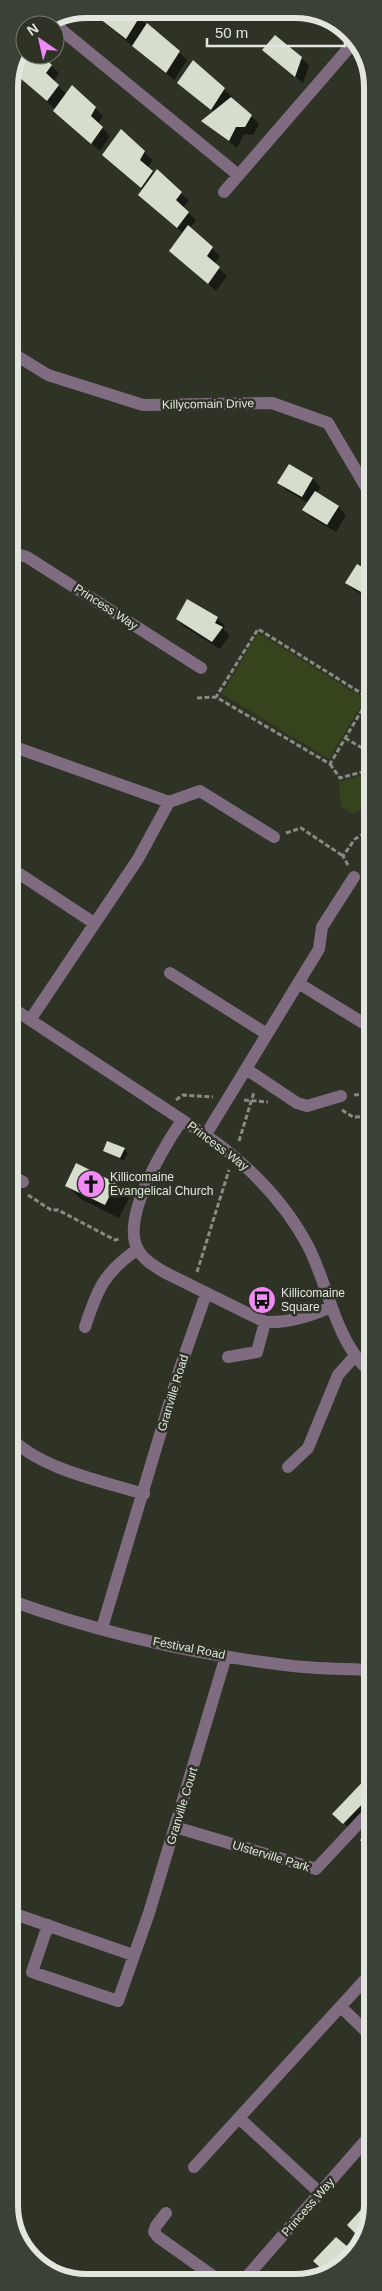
<svg xmlns="http://www.w3.org/2000/svg" width="382" height="2291" font-family="Helvetica,sans-serif">
<style>
.green{fill:#35441d}
.shadow{fill:#0007}
.building{fill:#d6ddcd}
.lines{fill:none;stroke-linecap:round;stroke-linejoin:round}
.path{stroke:#878b81;stroke-width:3;stroke-dasharray:5 2.5;stroke-linecap:butt}
.minor{stroke:#806c80;stroke-width:12}
.labels{text-anchor:middle;stroke-width:5;stroke-linejoin:round;paint-order:stroke}
.street-label{font-size:12px;fill:#e2e6de;stroke:#2e3326}
.poi-label{font-size:12px;fill:#e2e6de;stroke:#2e3326;text-anchor:start}
.rim{fill:none;stroke:#e2e6de;stroke-width:6}
</style>
<rect width="100%" height="100%" fill="#2e3326"/>
<path class="green" d="M258,633l107,66 -36,60 -107,-65z
M373,772v35l-22,6 -10,-7 -2,-24z"/>
<path class="shadow" d="M95,9h33l51,43 8,8 -13,20 -73,-60 -8,-8z
M276,37l15,10 18,19 -6,17 -31,-26z
M25,47v8h15l19,18 -5,8 12,13 29,14 8,8 -5,8 12,12 -10,15 -86,-80z
M179,83l45,6 35,35 -6,11 -9,-1 -7,14 -34,-27 11,-9z
M121,131l32,29 -6,8 42,32 -6,8 13,12 -6,8 30,28 -6,8 13,12 -11,15 -37,-33 4,-25 -35,-30 -5,-13 -31,-28z
M289,465l24,14 7,8 -4,7 22,13 8,8 -10,17 -24,-14 -8,-8 4,-7 -22,-13 -8,-8z
M357,565l16,10v26l-19,-11 -8,-8z
M217,618l8,8 -2,3 7,6 -10,14 -35,-22 -8,-8z
M124,1149l4,4 -4,8 -20,-11z
M115,1184l14,14 -10,20 -38,-19 -14,-13z
M373,1773v28l-25,26 -14,-13z"/>
<path class="building" d="M94,9h36l9,9 -13,21 -35,-27z
M147,23l33,28 -14,22 -34,-27z
M275,35l27,22 -7,20 -33,-27z
M25,47v8h17l10,10 -6,8 13,12 -12,16 -34,-29z
M193,60l32,28 -14,22 -34,-27z
M72,85l24,22 -5,9 12,11 -12,17 -38,-33z
M231,97l21,18 -7,12h-9l-7,14 -28,-20z
M121,129l24,22 -5,9 13,11 -12,17 -39,-33z
M157,169l25,23 -6,8 13,12 -12,16 -39,-33z
M188,225l25,22 -6,9 13,11 -12,17 -39,-33z
M289,464l24,14 -11,19 -25,-14z
M315,491l24,15 -12,19 -25,-15z
M357,564l16,9v19l-3,5 -25,-14z
M187,599l31,18 -3,6 8,4 -11,15 -36,-23z
M107,1141l18,7 -5,10 -17,-7z
M76,1163l40,20 -11,22 -40,-19z
M373,1771v22l-30,31 -11,-10z
M373,1827v22l-2,2 -11,-11z
M369,2201l4,3v5l-13,29 -13,-13z
M336,2237l18,15 -4,7 -26,12 -11,-10z"/>
<g class="lines">
<path class="path" d="M197,698l19,-1 114,67 39,-66 -111,-69 -42,68
M368,701l5,3
M345,738l19,11 7,21
M330,764l10,14 33,-9
M286,833l15,-5 42,28
M348,865l-5,-9 12,-17 18,-11
M365,1009l8,-12
M354,1095l9,-1 10,6
M176,1100l7,-5 30,2
M244,1100l24,2
M342,1110l11,7 20,-1
M239,1141l15,-49
M28,1195l23,15h7l57,30 4,-1
M197,1272l32,-102"/>
<path class="minor" d="M53,23l184,151
M340,27l19,20
M224,192l130,-150
M9,351l39,24 95,30 129,-2 56,20 45,76
M9,552l18,5 174,111
M9,745l160,57 31,-11 74,46
M9,867l85,56
M170,973l97,61
M298,983l75,46
M9,1006l208,137c37,28 69,61 91,103 18,35 24,76 47,109 4,7 12,13 18,20
M30,1020l108,-161 31,-57
M246,1069l51,34 10,3 34,-10
M182,1120c-18,27 -62,98 -44,130 6,10 16,16 26,22l101,50c23,1 46,-6 66,-15
M205,1136l114,-187 3,-22 32,-50
M9,1174l14,8
M85,1327c12,-37 19,-55 53,-78
M228,1357l29,-5 8,-30
M9,1436c30,33 93,45 135,58
M288,1467l20,-19 30,-73 17,-19
M9,1600c91,33 189,55 284,66 27,3 54,3 80,4
M102,1628l78,-260 26,-74
M175,1827l141,42 57,-61
M9,1912l124,43
M48,1925l-16,47 86,29 31,-88 77,-257
M341,2007l32,31
M239,2118l81,75
M194,2167l179,-196
M166,2213l-10,13 -2,6 4,5 62,44
M243,2281l130,-149"/>
</g>
<defs>
<g id="church-disc" transform="scale(1.4375)"><circle r="9.5" fill="#f18af4" stroke="#2e3326"/><path d="M-1.2-6h2.4v3.5h3.3v2.4h-3.3V6h-2.4V-.1h-3.3v-2.4h3.3Z" fill="#111"/></g>
<g id="bus-disc" transform="scale(1.4375)"><circle r="9.5" fill="#f18af4" stroke="#2e3326"/><path d="M-5-6H5V4H4V6H2V4H-2V6H-4V4H-5ZM-3.5-4V0h7V-4ZM-3.5 1.2v1.5H-2V1.2ZM2 1.2v1.5H3.5V1.2Z" fill="#111"/></g>
</defs>
<g fill-rule="evenodd">
<use href="#church-disc" x="91" y="1184"/>
<use href="#bus-disc" x="262" y="1300"/>
</g>
<g class="labels">
<g class="street-label">
<text transform="translate(208 404) rotate(-1)" y="4">Killycomain Drive</text>
<text transform="translate(106 607) rotate(33)" y="4">Princess Way</text>
<text transform="translate(218 1146) rotate(37)" y="4">Princess Way</text>
<text transform="translate(173 1393) rotate(-73)" y="4">Granville Road</text>
<text transform="translate(189 1648) rotate(11)" y="4">Festival Road</text>
<text transform="translate(182 1806) rotate(-73)" y="4">Granville Court</text>
<text transform="translate(271 1856) rotate(17)" y="4">Ulsterville Park</text>
<text transform="translate(308 2207) rotate(-49)" y="4">Princess Way</text>
</g>
<g class="poi-label">
<text x="110" y="1181">Killicomaine<tspan x="110" dy="14">Evangelical Church</tspan></text>
<text x="281" y="1297">Killicomaine<tspan x="281" dy="14">Square</tspan></text>
</g>
</g>
<path d="M0 0H382V2291H0ZM87 18H295A69 69 0 0 1 364 87V2205A69 69 0 0 1 295 2274H87A69 69 0 0 1 18 2205V87A69 69 0 0 1 87 18Z" fill="#3c4135" fill-rule="evenodd"/>
<path class="rim" d="M87 18H295A69 69 0 0 1 364 87V2205A69 69 0 0 1 295 2274H87A69 69 0 0 1 18 2205V87A69 69 0 0 1 87 18Z"/>
<g transform="translate(40 40) rotate(326)"><circle r="24" fill="#2e3326" stroke="#767b70"/>
<path d="M0-4L9 19L0 12L-9 19Z" fill="#f18af4"/>
<text y="-8" font-size="14" font-weight="bold" text-anchor="middle" fill="#e2e6de">N</text>
</g>
<path d="M207 38v8h138v-8" fill="none" stroke="#e2e6de" stroke-width="2.5"/>
<text x="215" y="38" font-size="15" fill="#e2e6de" stroke="#2e3326" stroke-width="4" paint-order="stroke">50 m</text>
</svg>
